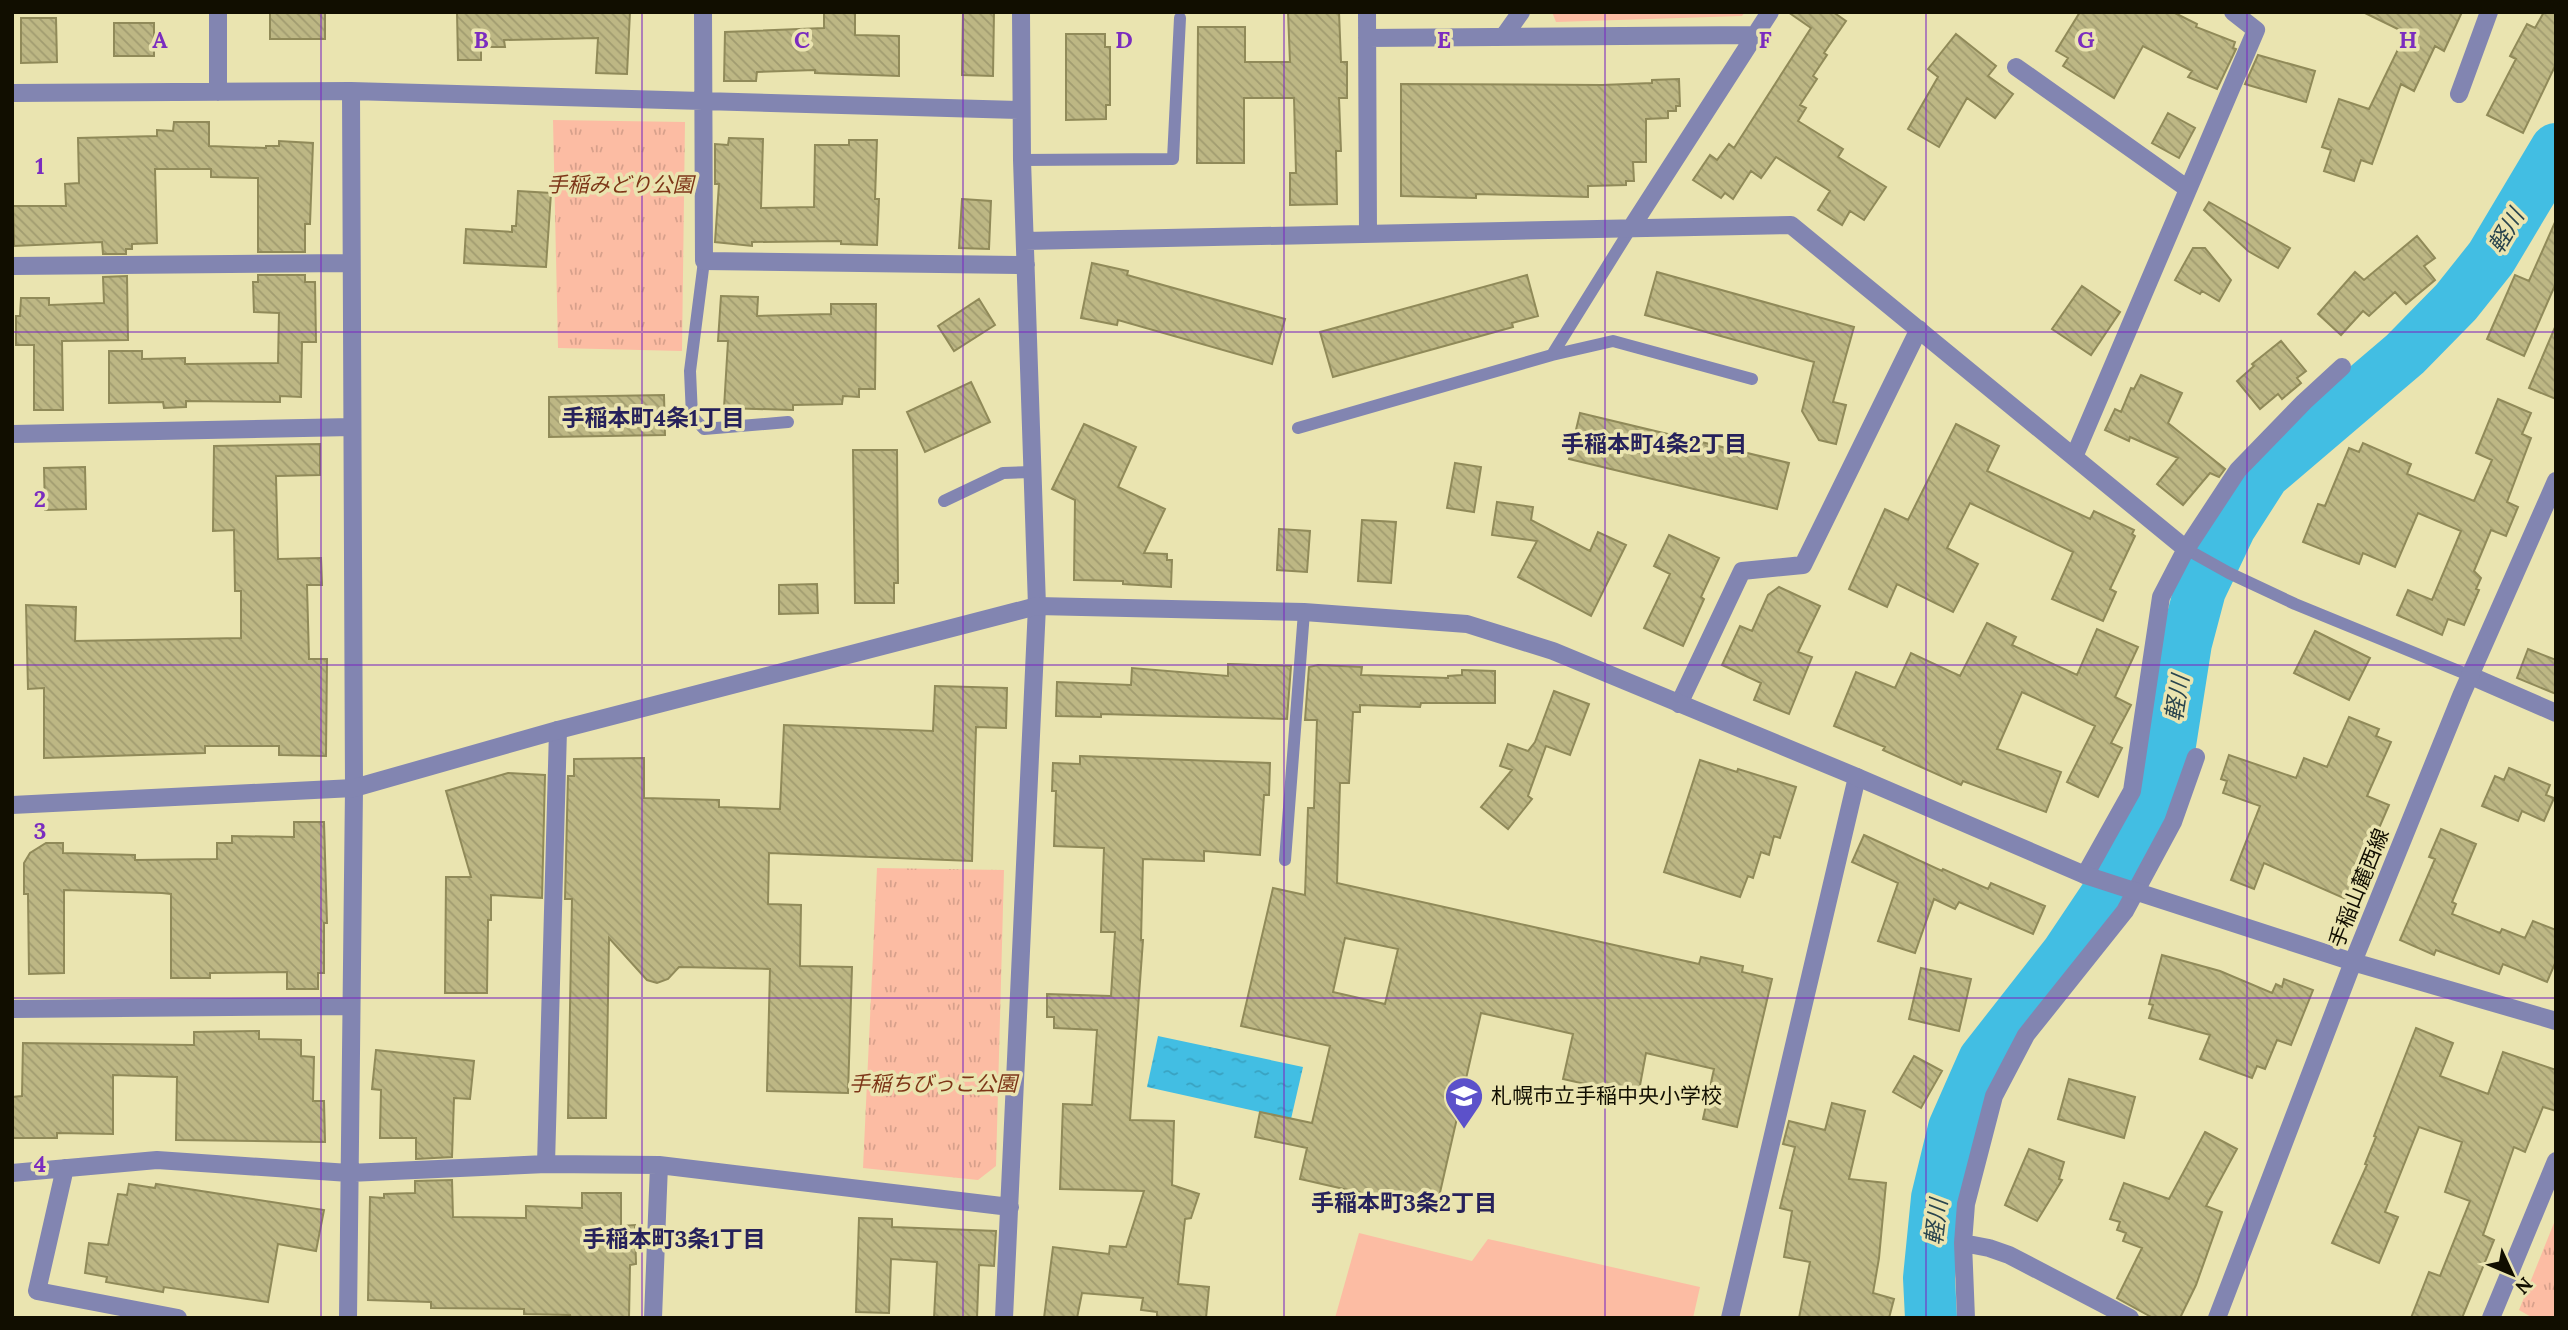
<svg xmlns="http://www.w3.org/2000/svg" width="2568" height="1330" font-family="Lora,'Noto Sans JP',serif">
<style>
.grass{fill:#fcbca3}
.park{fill:url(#park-tufts)}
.water{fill:url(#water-ripples)}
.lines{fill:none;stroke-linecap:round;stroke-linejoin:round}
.river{stroke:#42bee3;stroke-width:52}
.building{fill:url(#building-back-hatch);stroke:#908a59;stroke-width:2;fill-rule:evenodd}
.service{stroke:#8285b1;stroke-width:12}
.minor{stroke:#8285b1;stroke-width:18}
.tertiary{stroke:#8285b1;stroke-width:18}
.grid{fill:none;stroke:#7b2cbf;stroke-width:2;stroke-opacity:0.55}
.labels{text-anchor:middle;stroke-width:7;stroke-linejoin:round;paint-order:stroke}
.park-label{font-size:21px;font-style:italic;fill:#7d3618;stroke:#eae4b0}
.street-label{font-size:21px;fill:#110e00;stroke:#eae4b0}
.poi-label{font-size:21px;fill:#110e00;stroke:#eae4b0;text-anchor:start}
.water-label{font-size:23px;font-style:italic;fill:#2a454e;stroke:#eae4b0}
.neighbourhood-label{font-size:23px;font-weight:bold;fill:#26215b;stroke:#eae4b0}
.grid-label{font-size:23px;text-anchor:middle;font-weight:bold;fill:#7b2cbf;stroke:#eae4b0;stroke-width:7;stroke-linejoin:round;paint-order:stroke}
</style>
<defs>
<pattern id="park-tufts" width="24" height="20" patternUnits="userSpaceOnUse" patternTransform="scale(1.75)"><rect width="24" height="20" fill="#fcbca3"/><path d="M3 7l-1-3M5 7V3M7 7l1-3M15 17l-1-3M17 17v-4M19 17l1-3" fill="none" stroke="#d7a08b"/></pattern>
<pattern id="water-ripples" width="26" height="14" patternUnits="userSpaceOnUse" patternTransform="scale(1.75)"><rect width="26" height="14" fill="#42bee3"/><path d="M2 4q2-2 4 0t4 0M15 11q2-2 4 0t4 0" fill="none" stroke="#39a2c1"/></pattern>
<pattern id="building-back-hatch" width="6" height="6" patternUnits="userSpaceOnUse" patternTransform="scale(1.75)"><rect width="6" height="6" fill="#bdb784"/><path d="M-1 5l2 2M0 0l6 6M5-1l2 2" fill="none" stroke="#a19c70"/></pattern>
</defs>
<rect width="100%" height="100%" fill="#eae4b0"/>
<path class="grass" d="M1359,1233l113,28 16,-22 212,48 -7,31h-358z"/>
<path class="park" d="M1552,12h193l-3,4 -186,6z
M553,120l132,2 -3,229 -124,-3z
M877,868l127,2 -8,296 -18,14 -115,-12z
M2556,1218v100h-23l-14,-8z"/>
<path class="water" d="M1158,1036l145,31 -12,52 -144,-32z"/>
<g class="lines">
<path class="river" d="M1931,1318l-2,-40 8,-80 17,-70 30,-68 83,-106 53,-79 28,-57 18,-48 20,-127 14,-53 30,-63 34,-53 141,-120 51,-52 35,-44 65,-109"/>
</g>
<path class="building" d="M270,12h55v27h-55z
M457,12h173l-3,62 -31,-1 2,-35 -94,2 1,7h-24v13h-23z
M824,12h31v23l44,1v40l-84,-3v-3l-58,2 -1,9h-32l1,-49 99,-4z
M963,12h31l-1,64 -31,-1z
M1288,12h51l2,50h6v36h-8l2,53h-5l1,53 -47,1v-32h6l-2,-75h-50v65h-47l1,-136h47v35h45z
M1788,12h45l13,9 -22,32 3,2 -14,21 4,3 -17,26 6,3 -8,13 45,28 -5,8 48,30 -22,33 -14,-9 -8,14 -24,-15 12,-19 -54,-34 -15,21 -10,-7 -18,28 -8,-6 -4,5 -28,-18 17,-25 7,5 12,-16 5,4 77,-120z
M2080,12h93l24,12 -1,3 39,15 -2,6 3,1 -19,40 -29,-12 4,-6 -49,-25 -29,52 -51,-32 5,-8 -12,-7z
M2363,12h99l-18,39 -9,-5 -21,45 -13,-7 -29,80 -11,-4 -7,21 -30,-10 7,-21 -9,-3 17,-48 30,10 37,-76z
M2544,12h12v52l-33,69 -36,-18 29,-56 -6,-3 17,-32 8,4z
M21,18h35l1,44 -36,1z
M114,23h40v33h-40z
M1066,34h39v13h5v58h-4v14l-40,1z
M1956,34l40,32 -8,10 25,18 -18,24 -28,-20 -28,49 -31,-18 30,-52 -10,-8z
M2258,55l57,16 -9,31 -61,-18z
M1679,79l1,27h-4v5h-8v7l-22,1v43h-13l1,19h-8v4l-38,1v11l-112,-3v4l-75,-2v-112l201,1 50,-2v-3z
M2168,113l27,15 -16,30 -27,-15z
M174,122h35v24l57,2v-2h13v-5l34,2 -3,81h-5v28h-47v-74l-47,-1v-8h-56l2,74 -25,1v5h-6v5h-23l-1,-12 -88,4 -1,-40h53l-1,-22 14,-1 -1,-45 79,-2v-6l16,1z
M729,138l34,1 -2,69 53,-1 1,-62h34v-5h28l-2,59h4l-2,46 -36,-1v-3l-89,1v4l-37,-4 4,-58h-4v-40l13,1z
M518,191l33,2 -5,74 -82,-4 2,-34 46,3v-6h4z
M962,199l29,2 -2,48 -30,-1z
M2209,202l81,46 -12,20 -30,-17 -44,-41z
M2556,220v63l-32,73 -37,-17 28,-64 14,6z
M2417,236l18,22 -11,8 11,14 -29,24 -11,-12 -26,24 -6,-5 -22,24 -23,-21 37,-42 9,8z
M2193,248h12l26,32 -12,21 -17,-10 -2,3 -25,-14z
M1092,263l36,8 -1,4 158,44 -13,45 -154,-44 -1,5 -36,-7z
M1657,272l197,55 -21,75 13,3 -10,39 -17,-4 -17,-29 12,-49 -169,-47z
M258,275h47v7h10l1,60h-14l-1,55 -21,-1v6l-94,-1v6l-22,1 -1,-6 -54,1v-52h33v8l43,-1v6l93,-1 1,-50 -25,-1 -1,-30h5z
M1527,275l11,41 -26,7 1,4 -180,50 -13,-45z
M127,276l1,64 -66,1 1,69h-29v-65h-18v-29h4l1,-18h28v7l55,-2 -1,-26z
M2082,286l38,26 -29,43 -39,-26z
M721,296l37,1 -1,19 74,-2v-10h45l-1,85h-16v8l-16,-1 -1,8 -49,1v5l-69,-2 4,-67h-10z
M979,299l16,26 -41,26 -16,-25z
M2556,325v74l-27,-11z
M2281,341l25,30 -9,7 4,5 -19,16 -4,-5 -18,15 -23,-28 17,-15 -2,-2z
M2141,375l41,18 -14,30 57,46 -6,8 -9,-4 -27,32 -26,-21 21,-26 -48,-21 -1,4 -24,-11 10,-21 6,3 10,-24 3,1z
M971,382l19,40 -65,30 -18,-40z
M664,395l1,40 -116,2v-40z
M2498,399l33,14 -9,21 9,4 -24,64 11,5 -12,29 -15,-6 -17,41 7,7 -5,11 3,1 -15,35 -16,-6 -6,16 -45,-20 11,-25 24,10 29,-69 -43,-18 -23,54 -32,-14 -4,11 -56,-22 15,-38 7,2 24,-58 10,4 4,-9 48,21 -4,10 67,27 18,-41 -16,-7z
M1580,413l209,50 -12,46 -208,-50z
M1084,424l52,23 -18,40 47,22 -21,44 23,1v6h5l-1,27 -48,-3v-3l-49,-1 1,-80 -23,-11z
M1956,424l43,22 -12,25 103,48 4,-8 40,19 -2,4 3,2 -25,53 6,3 -13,29 -51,-22 21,-47 -103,-49 -23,45 31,16 -25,48 -56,-28 -10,23 -38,-18 36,-80 23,11z
M320,444v31l-44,1 2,83 43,-1 1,27h-15l2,74h18l-1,97 -47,-1v-9h-74v7l-161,5v-70l-16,1 -2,-84 50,2 -1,34 166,-3v-47h-6l-1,-61 -21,1 1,-85z
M853,450h44l1,133h-4v20h-39z
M1455,463l26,4 -7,45 -27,-4z
M85,467l1,42 -41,1 -1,-42z
M1497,502l36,5 -2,13 59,31 8,-19 28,13 -35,71 -73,-39 19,-36 -45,-6z
M1362,520l34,2 -5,61 -33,-2z
M1279,529l31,2 -3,41 -30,-2z
M1669,535l50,23 -18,39 3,2 -21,47 -39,-18 26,-54 -16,-8z
M817,584l1,29 -39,1v-29z
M1779,587l41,19 -22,46 14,5 -23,57 -35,-14 7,-17 -39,-18 18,-39 12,5 16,-36z
M1987,623l29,14 -4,8 65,30 20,-46 41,18 -23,50 16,8 -20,38 11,5 -24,49 -31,-15 28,-56 -73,-34 -25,57 64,23 -15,40 -83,-31 -2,4 -78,-35 2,-3 -51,-21 22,-54 39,16 16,-35 49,23z
M2315,631l55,27 -21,42 -55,-27z
M2528,649l28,11v34l-39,-16z
M1228,664l63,2 -4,53 -186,-5v3l-45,-1 1,-34 74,3 1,-17 96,8z
M1318,665l44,2 -1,8 87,3v-2l14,-1v-5l33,1v32h-74l-1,4 -60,-2v7h-7l-4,71h-9l-3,100 362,81 2,-7 42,9 -1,6 30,7 -35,148 -34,-8 11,-50 -68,-16 -8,43 -75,-17 10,-45 -92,-21 -45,197 -136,-31 7,-31 -52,-11 5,-25 52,11 18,-77 -89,-20 32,-138 32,7 3,-87h6l3,-88h-12l4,-53zM1345,938l53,11 -13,55 -52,-12z
M935,686l72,2 -1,40 -30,-1 -4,134 -203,-8 -1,51 33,1 -1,61 52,1 -4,126 -81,-2 3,-122 -91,-2 -11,12 -11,4 -10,-3 -38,-42 -3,180h-38l4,-219h-7l3,-123h6v-17l70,-1v40l75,2v7l61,2 4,-84 149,6z
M1554,691l35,13 -19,51 -24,-9 -18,50 4,3 -24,30 -27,-22 31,-37 -12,-4 8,-22 20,7 7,-9z
M2349,717l30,12 -3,7 15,6 -24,54 22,9 -41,95 -84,-37 -10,26 -23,-9 29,-74 -37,-13 4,-12 -6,-2 8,-24 67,23 8,-20 23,9z
M1080,756l190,7 -1,32h-5l-4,60 -56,-4v10l-61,-2 -2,81h2l-13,180 44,1 -2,64 27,9 -8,24 -6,1 -7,65 31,3 -3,31h-49v-6l-16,-2 2,-12 -61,-5 -5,25h-33l9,-71 56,7 1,-8 16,1 18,-56 -84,-2 3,-85 29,1 5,-75 -43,-2v-11h-7v-23l64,2 4,-64h-14l3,-84 -50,-2 2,-55h-4l1,-28 27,1z
M1700,760l37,12 1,-3 58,18 -16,51 -6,-2 -5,19 -8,-3 -8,26 -5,-2 -8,21 -76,-25z
M2509,768l41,17 -4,10 8,3 -10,23 -22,-10 -4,10 -36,-15 13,-30 9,4z
M508,773l37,2 -3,123 -51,-3v25h-3l-1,73h-42l1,-116h25l-25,-86z
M294,822h30l3,101h-3v50h-6v16h-31v-17l-77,1v5h-39v-84l-9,-1 -98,-3v83l-35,1 -1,-80h-4v-31l6,-10 16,-10h17v10l72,2v5l82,-1v-16h15v-7l62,1z
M2441,829l35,15 -24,58 4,2 -4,10 48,19 2,-4 23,9 8,-17 23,9v31l-9,21 -44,-18 -4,10 -63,-24 -2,5 -34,-15 35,-81 -6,-2z
M1864,835l78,36 1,-2 45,20 3,-6 54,23 -12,28 -74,-32 -4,7 -21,-10 -19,54 -37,-12 20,-58 -46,-21z
M2162,955l58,16 52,22 4,-9 6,3 2,-8 29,11 -22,55 -14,-5 -12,29 -8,-3 -5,12 -52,-19 10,-24 -61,-17 4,-13 -4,-1z
M1921,968l50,11 -12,52 -50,-12z
M2416,1028l37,15 -13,33 48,18 15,-42 53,18v41l-13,-4 -18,45 -11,-5 -31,88 11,5 -32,78h-51l18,-46 11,4 30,-75 -25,-9 17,-50 -43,-15 -34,85 13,5 -19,46 -47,-20 35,-78 -2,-1 11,-27 -2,-1z
M259,1031v8l42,1v16l13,1 -1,44h11l1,41 -149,-2 1,-63 -64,-2v59l-56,-1v5h-45v-41l10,-1 1,-53 171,2v-13z
M376,1050l98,11 -4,38 -16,-1 -2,59 -36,2v-21h-36l1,-48 -9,-1z
M1914,1056l28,15 -21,37 -28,-16z
M2069,1079l66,18 -11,41 -66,-19z
M1832,1103l33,8 -16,68 37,4 -7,75 -6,35 21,6 -5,19h-90l11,-56 -26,-5 8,-46 -12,-3 15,-61 -12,-3 6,-23 36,9z
M2205,1132l32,17 -31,57 16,6 -26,73 -16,33h-27l-36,-20 25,-50 -19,-7 3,-8 -9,-3 3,-8 -10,-3 14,-36 45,16z
M2029,1149l35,13 -5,17 3,1 -25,41 -32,-16z
M452,1180l1,37 73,1v-12l56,2v-15h39v33l14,-1 1,39 -6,1 -1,53h-59v-3l-46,-1v-5l-93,-1v-6l-63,-2 2,-103 14,1v-4l31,-1v-12z
M129,1184l26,4 1,-4 168,26 -8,41 -38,-7 -10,58 -104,-15 -1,5 -57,-10 1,-5 -22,-4 4,-30 19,2 10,-51 9,1z
M859,1218l33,1v8l104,4 -2,35 -15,-1 -2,53h-43l3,-56 -46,-3 -2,54 -33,-1z"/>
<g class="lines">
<path class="service" d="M1022,160l151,-1 7,-141
M704,261l-14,110 2,45 12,13 84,-7
M1552,355l79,-127
M1298,428l254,-73 61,-14 139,38
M944,501l59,-28 29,-1
M2186,549l43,24 66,31 176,72
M1285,860l19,-248"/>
<path class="minor" d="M703,12l1,249 322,4
M1367,12l1,221
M1504,36l17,-24
M1367,38l388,-3
M2016,67l172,122
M218,92v-80
M12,93l339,-2 670,19
M2459,94l30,-82
M1631,228l139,-216
M1025,241l766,-16 395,324
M12,266l339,-3
M12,434l340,-7
M2074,457l182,-427 -23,-18
M2471,676l85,37
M1679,704l63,-133 61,-6 116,-236
M2085,875l47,-84 29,-194 25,-48 52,-79 66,-68 38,-35
M12,1009l339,-3
M546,1164l12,-434
M65,1168l-28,123 141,27
M12,1173l145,-13 192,13 197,-9 113,1 351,42
M1963,1243l26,5 20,7 121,63
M348,1318l6,-530 -3,-697
M653,1318l6,-153
M1004,1318l33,-712 -15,-446 -1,-148
M1730,1318l127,-541
M1966,1318l-3,-75 3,-39 28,-108 32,-61 99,-124 48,-89 23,-65
M2491,1318l65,-157"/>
<path class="tertiary" d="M12,805l342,-17 204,-58 479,-124 267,6 163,12 86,27 304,126 228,98 268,87 203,59
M2217,1318l136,-356 108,-266 95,-215"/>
</g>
<path class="grid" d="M321,12v1306M642,12v1306M963,12v1306M1284,12v1306M1605,12v1306M1926,12v1306M2247,12v1306M12,332h2544M12,665h2544M12,998h2544"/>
<defs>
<g id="school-pin" transform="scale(2.0125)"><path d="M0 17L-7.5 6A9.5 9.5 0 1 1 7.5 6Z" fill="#5c51ca" stroke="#eae4b0"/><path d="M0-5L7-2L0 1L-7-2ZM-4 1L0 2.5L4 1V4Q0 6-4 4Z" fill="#fff"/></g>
</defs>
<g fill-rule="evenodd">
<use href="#school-pin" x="1464" y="1096"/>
</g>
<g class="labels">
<g class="park-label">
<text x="620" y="192">手稲みどり公園</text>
<text x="933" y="1091">手稲ちびっこ公園</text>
</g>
<g class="street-label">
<text transform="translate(2359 888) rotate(-68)" y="7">手稲山麓西線</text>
</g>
<g class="poi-label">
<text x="1491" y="1103">札幌市立手稲中央小学校</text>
</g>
<g class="water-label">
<text transform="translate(2506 231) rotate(-59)" y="8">軽川</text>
<text transform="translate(2177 698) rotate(-81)" y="8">軽川</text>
<text transform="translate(1936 1222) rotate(-83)" y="8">軽川</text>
</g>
<g class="neighbourhood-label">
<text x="653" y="426">手稲本町4条1丁目</text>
<text x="1654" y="452">手稲本町4条2丁目</text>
<text x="1404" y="1211">手稲本町3条2丁目</text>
<text x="674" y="1247">手稲本町3条1丁目</text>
</g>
</g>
<g class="grid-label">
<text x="160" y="48">A</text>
<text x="481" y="48">B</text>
<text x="802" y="48">C</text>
<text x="1124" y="48">D</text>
<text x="1444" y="48">E</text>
<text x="1765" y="48">F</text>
<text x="2086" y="48">G</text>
<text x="2408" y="48">H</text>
<text x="40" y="174">1</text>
<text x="40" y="507">2</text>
<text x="40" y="839">3</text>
<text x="40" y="1172">4</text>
</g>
<rect width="2568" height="1330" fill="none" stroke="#110e00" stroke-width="28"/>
<g transform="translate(2512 1274) rotate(134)" stroke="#eae4b0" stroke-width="5" paint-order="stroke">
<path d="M0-5L12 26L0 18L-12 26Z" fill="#110e00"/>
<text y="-10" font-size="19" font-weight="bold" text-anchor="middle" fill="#110e00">N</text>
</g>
</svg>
